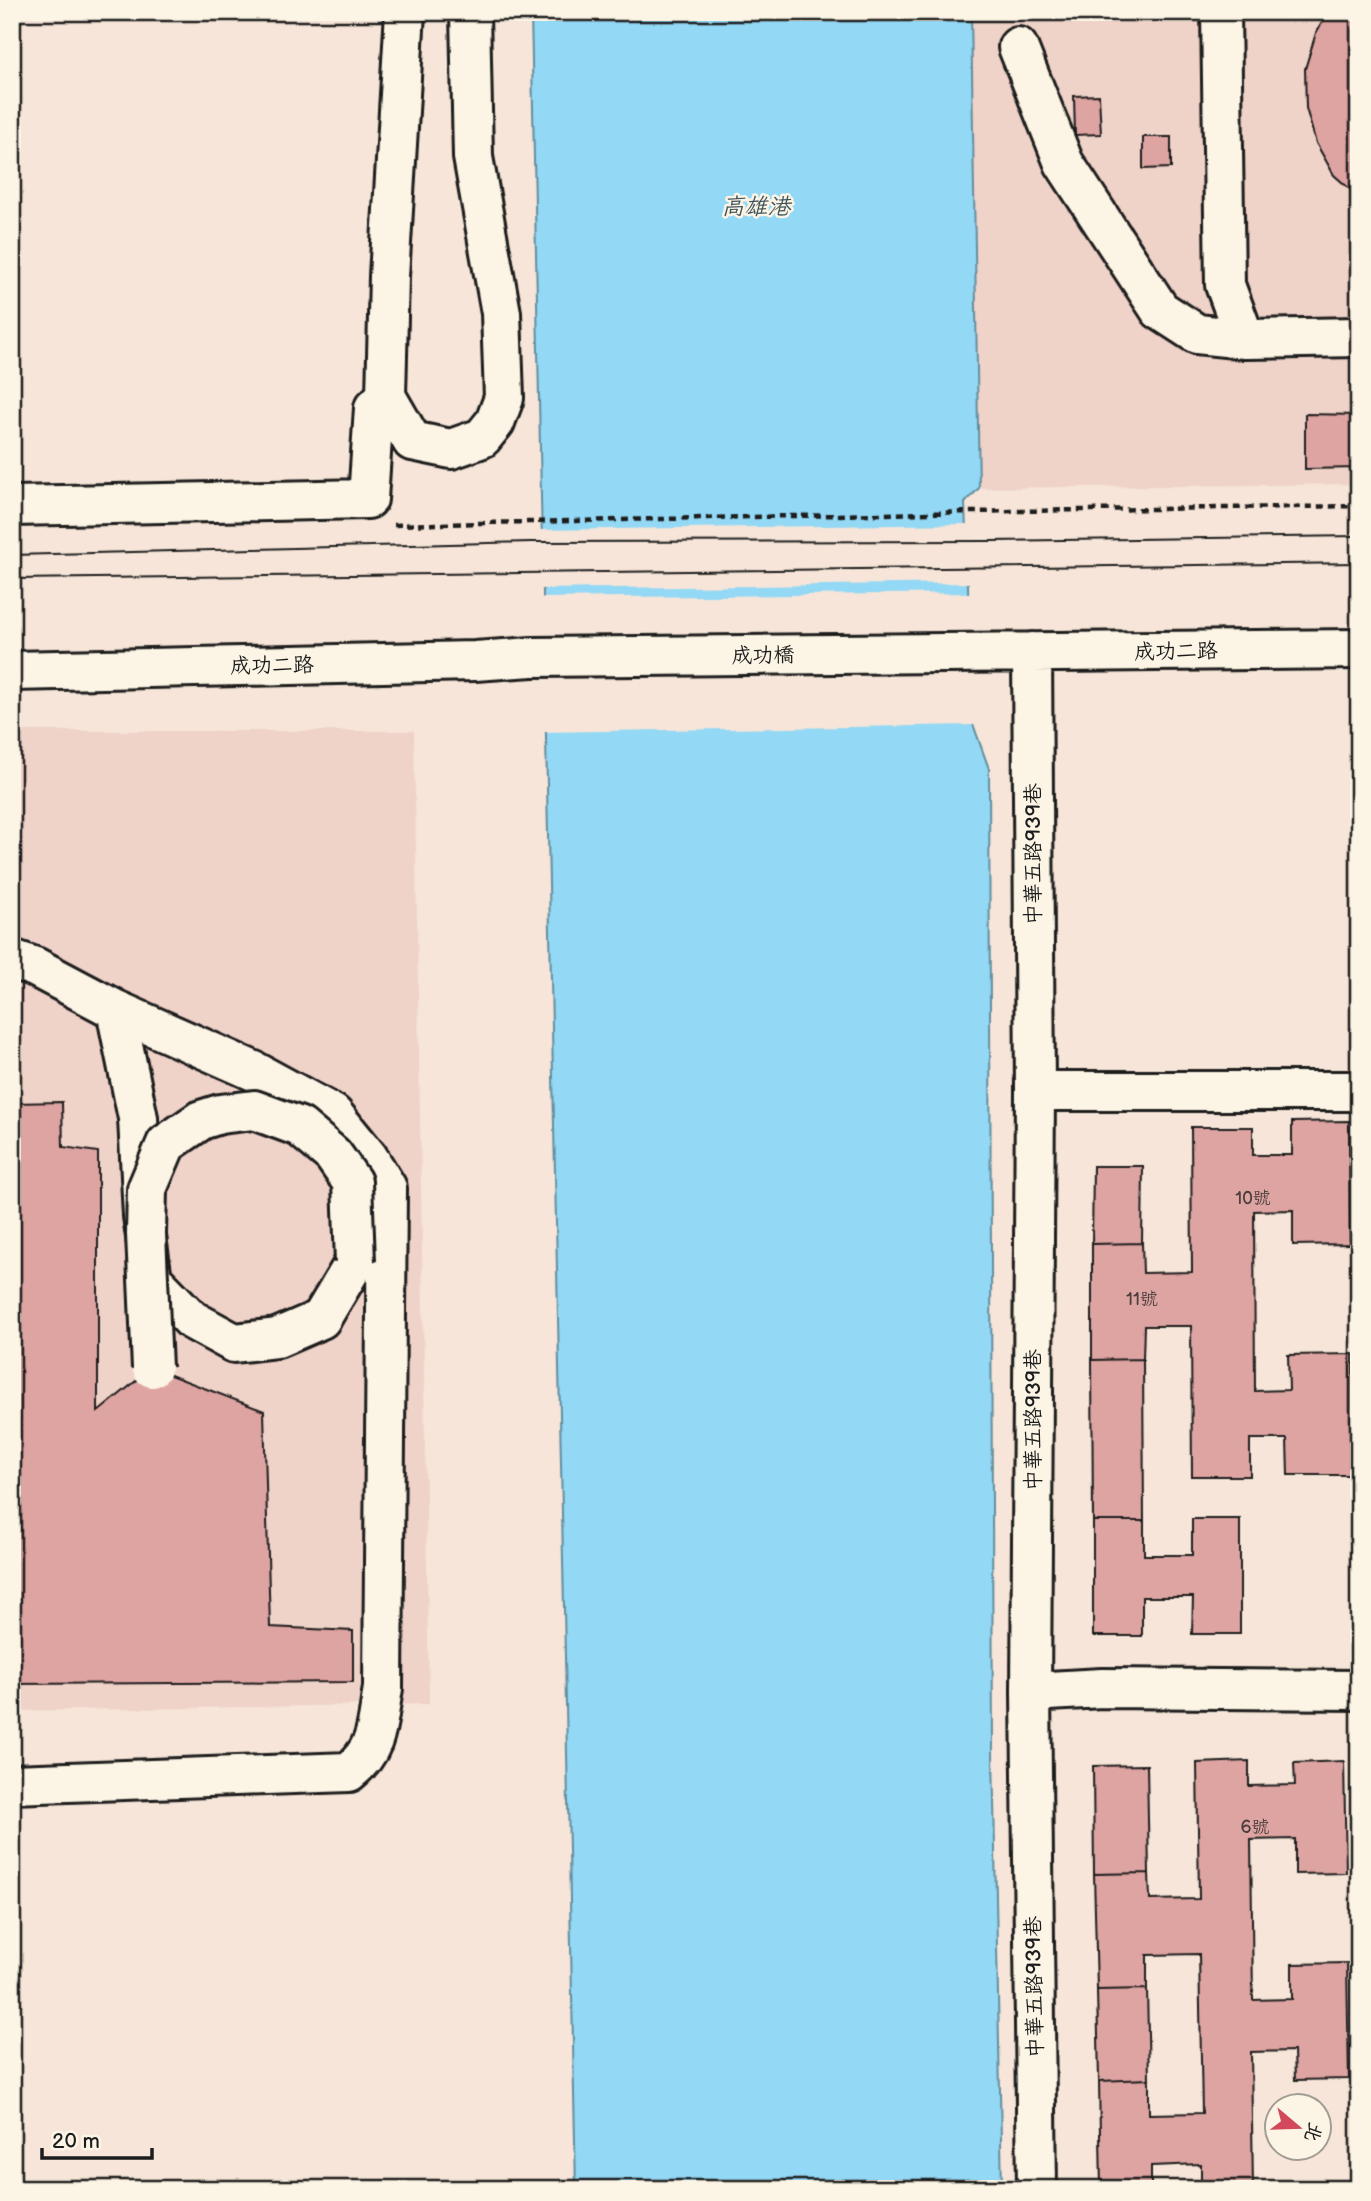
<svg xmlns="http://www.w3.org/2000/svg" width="1371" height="2201" font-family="'Balsamiq Sans','LXGW WenKai TC',sans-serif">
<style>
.built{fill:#efd2c8}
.water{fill:#93d8f5;stroke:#638d9e;stroke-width:2}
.pier{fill:#f6e5d8}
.building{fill:#dea4a2;stroke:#1c1c1c;stroke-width:2}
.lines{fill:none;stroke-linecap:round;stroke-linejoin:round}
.minor-casing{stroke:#1c1c1c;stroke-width:44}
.path{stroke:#1c1c1c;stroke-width:4.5;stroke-dasharray:7 5;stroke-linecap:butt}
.minor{stroke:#fcf5e5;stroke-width:38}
.tram{stroke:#1c1c1c;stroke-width:2}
.minor-bridge-casing{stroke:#1c1c1c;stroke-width:44;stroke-linecap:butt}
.minor-bridge{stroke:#fcf5e5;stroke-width:38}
.labels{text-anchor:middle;stroke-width:5;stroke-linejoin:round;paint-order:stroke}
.number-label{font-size:18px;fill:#4c3e3e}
.street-label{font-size:21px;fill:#1c1c1c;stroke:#fcf5e5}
.water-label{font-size:23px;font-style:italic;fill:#40545d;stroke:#fcf5e5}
</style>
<rect width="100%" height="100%" fill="#f6e5d8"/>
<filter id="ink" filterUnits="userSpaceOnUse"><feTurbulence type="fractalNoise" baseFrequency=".0143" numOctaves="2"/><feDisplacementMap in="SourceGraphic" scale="14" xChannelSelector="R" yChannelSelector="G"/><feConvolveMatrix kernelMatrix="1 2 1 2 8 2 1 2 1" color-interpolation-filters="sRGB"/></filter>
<g filter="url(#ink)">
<path class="built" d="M971,12h388v472l-380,4z
M12,731h402l15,973 -417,7z"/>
<path class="water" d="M531,12h440l8,476 -14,15 8,221 16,45 4,983 9,437h-426z"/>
<path class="pier" d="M969,524l2,59 -433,6 -1,-59z
M971,593l6,132 -436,7 -3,-134z"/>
<path class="building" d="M1328,12h31v185l-25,-22 -18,-32 -10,-35 -1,-39 11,-36z
M1099,95l2,39 -26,1 -1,-39z
M1143,137h28v31l-28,1z
M1305,414l54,1v53l-54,1z
M62,1102l1,45 35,5v260l54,-44 112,43 6,216 83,4v51l-341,2v-581z
M1349,1121l1,123 -57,1v-35l-39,1 1,180 34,-1 -1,-35 65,-1 1,121h-66l-1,-36h-37v37h-58l-1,-150h-47l-1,33 -51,1v-116l50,-1 1,30 49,-1 -1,-145h62v28h39v-33z
M1093,1166h50l-1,77 -50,1z
M1143,1359l1,162h-51l-1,-161z
M1192,1519h48v115h-48l1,-37h-51v39h-49v-115h51v34h48z
M1249,1761v25l46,-1 -1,-22 50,-2 2,112 -51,1v-35l-44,1 2,160 39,-1v-35l55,-1 2,116 -54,1 -1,-29 -43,1 2,137h-52v-25l-50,2v23h-50l-2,-108 50,-2v35l53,-1 -3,-159 -52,1v34l-50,1 -3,-116 55,-1 1,27 49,-1 -2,-136z
M1147,1765l2,108 -55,1 -1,-108z
M1147,1989l2,90 -50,2 -2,-91z"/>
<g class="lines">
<g class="minor-casing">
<path id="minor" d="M405,12l-16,264 -3,120 26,45 39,8 31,-11 13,-16 9,-24 -3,-85 -28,-156 -3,-145
M1221,12l4,273 20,54
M1018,47l46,116 96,147 37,24 48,5 114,-2
M12,506l356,-7 6,-91 12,-12
M1032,652l3,439 -4,601 6,497
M12,671l463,-10 57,-4 827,-8
M12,959l23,8 81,43 138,61 79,43 35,43 19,31 -4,500c-6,35 -4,60 -34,84l-337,12
M116,1010l22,108 5,98 9,63 40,41 42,23 43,-5 44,-19 34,-57
M1035,1091h324
M1031,1692l71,-4 257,2"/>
</g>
<path class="path" d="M394,525l623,-14 342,-5"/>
<use href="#minor" class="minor"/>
<path class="tram" d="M12,555l519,-13 461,-1 367,-5
M12,579l1347,-16"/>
<g class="minor-bridge-casing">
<path id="minor-bridge" d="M152,1368l-6,-134 1,-45 19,-45 35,-24 19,-6 34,-4 46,17 33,28 19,27 3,80"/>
</g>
<use href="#minor-bridge" class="minor-bridge"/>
</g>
</g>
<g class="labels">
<g class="number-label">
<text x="1253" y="1204">10號</text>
<text x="1142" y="1305">11號</text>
<text x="1255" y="1833">6號</text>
</g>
<g class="street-label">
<text transform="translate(1176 651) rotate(-1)" y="7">成功二路</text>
<text transform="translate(763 655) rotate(-1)" y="7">成功橋</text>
<text transform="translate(272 665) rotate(-1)" y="7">成功二路</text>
<text transform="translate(1033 854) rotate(-90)" y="7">中華五路939巷</text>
<text transform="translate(1033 1420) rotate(-90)" y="7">中華五路939巷</text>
<text transform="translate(1034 1987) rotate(-91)" y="7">中華五路939巷</text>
</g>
<g class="water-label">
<text x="756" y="214">高雄港</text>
</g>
</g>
<rect width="1371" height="2201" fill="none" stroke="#fcf5e5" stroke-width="42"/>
<rect x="21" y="21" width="1329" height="2159" fill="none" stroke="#1c1c1c" stroke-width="2.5" filter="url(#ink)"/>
<g transform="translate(1298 2127) rotate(109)"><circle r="33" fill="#fcf5e5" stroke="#a29e95" stroke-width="2"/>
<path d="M0-5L12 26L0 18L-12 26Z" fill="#d1495b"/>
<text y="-10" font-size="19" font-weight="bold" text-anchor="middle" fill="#1c1c1c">北</text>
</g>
<path d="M42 2148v10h110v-10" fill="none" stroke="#1c1c1c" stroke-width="3.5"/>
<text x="52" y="2148" font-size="21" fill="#1c1c1c" stroke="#fcf5e5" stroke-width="5" paint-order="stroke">20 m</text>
</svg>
